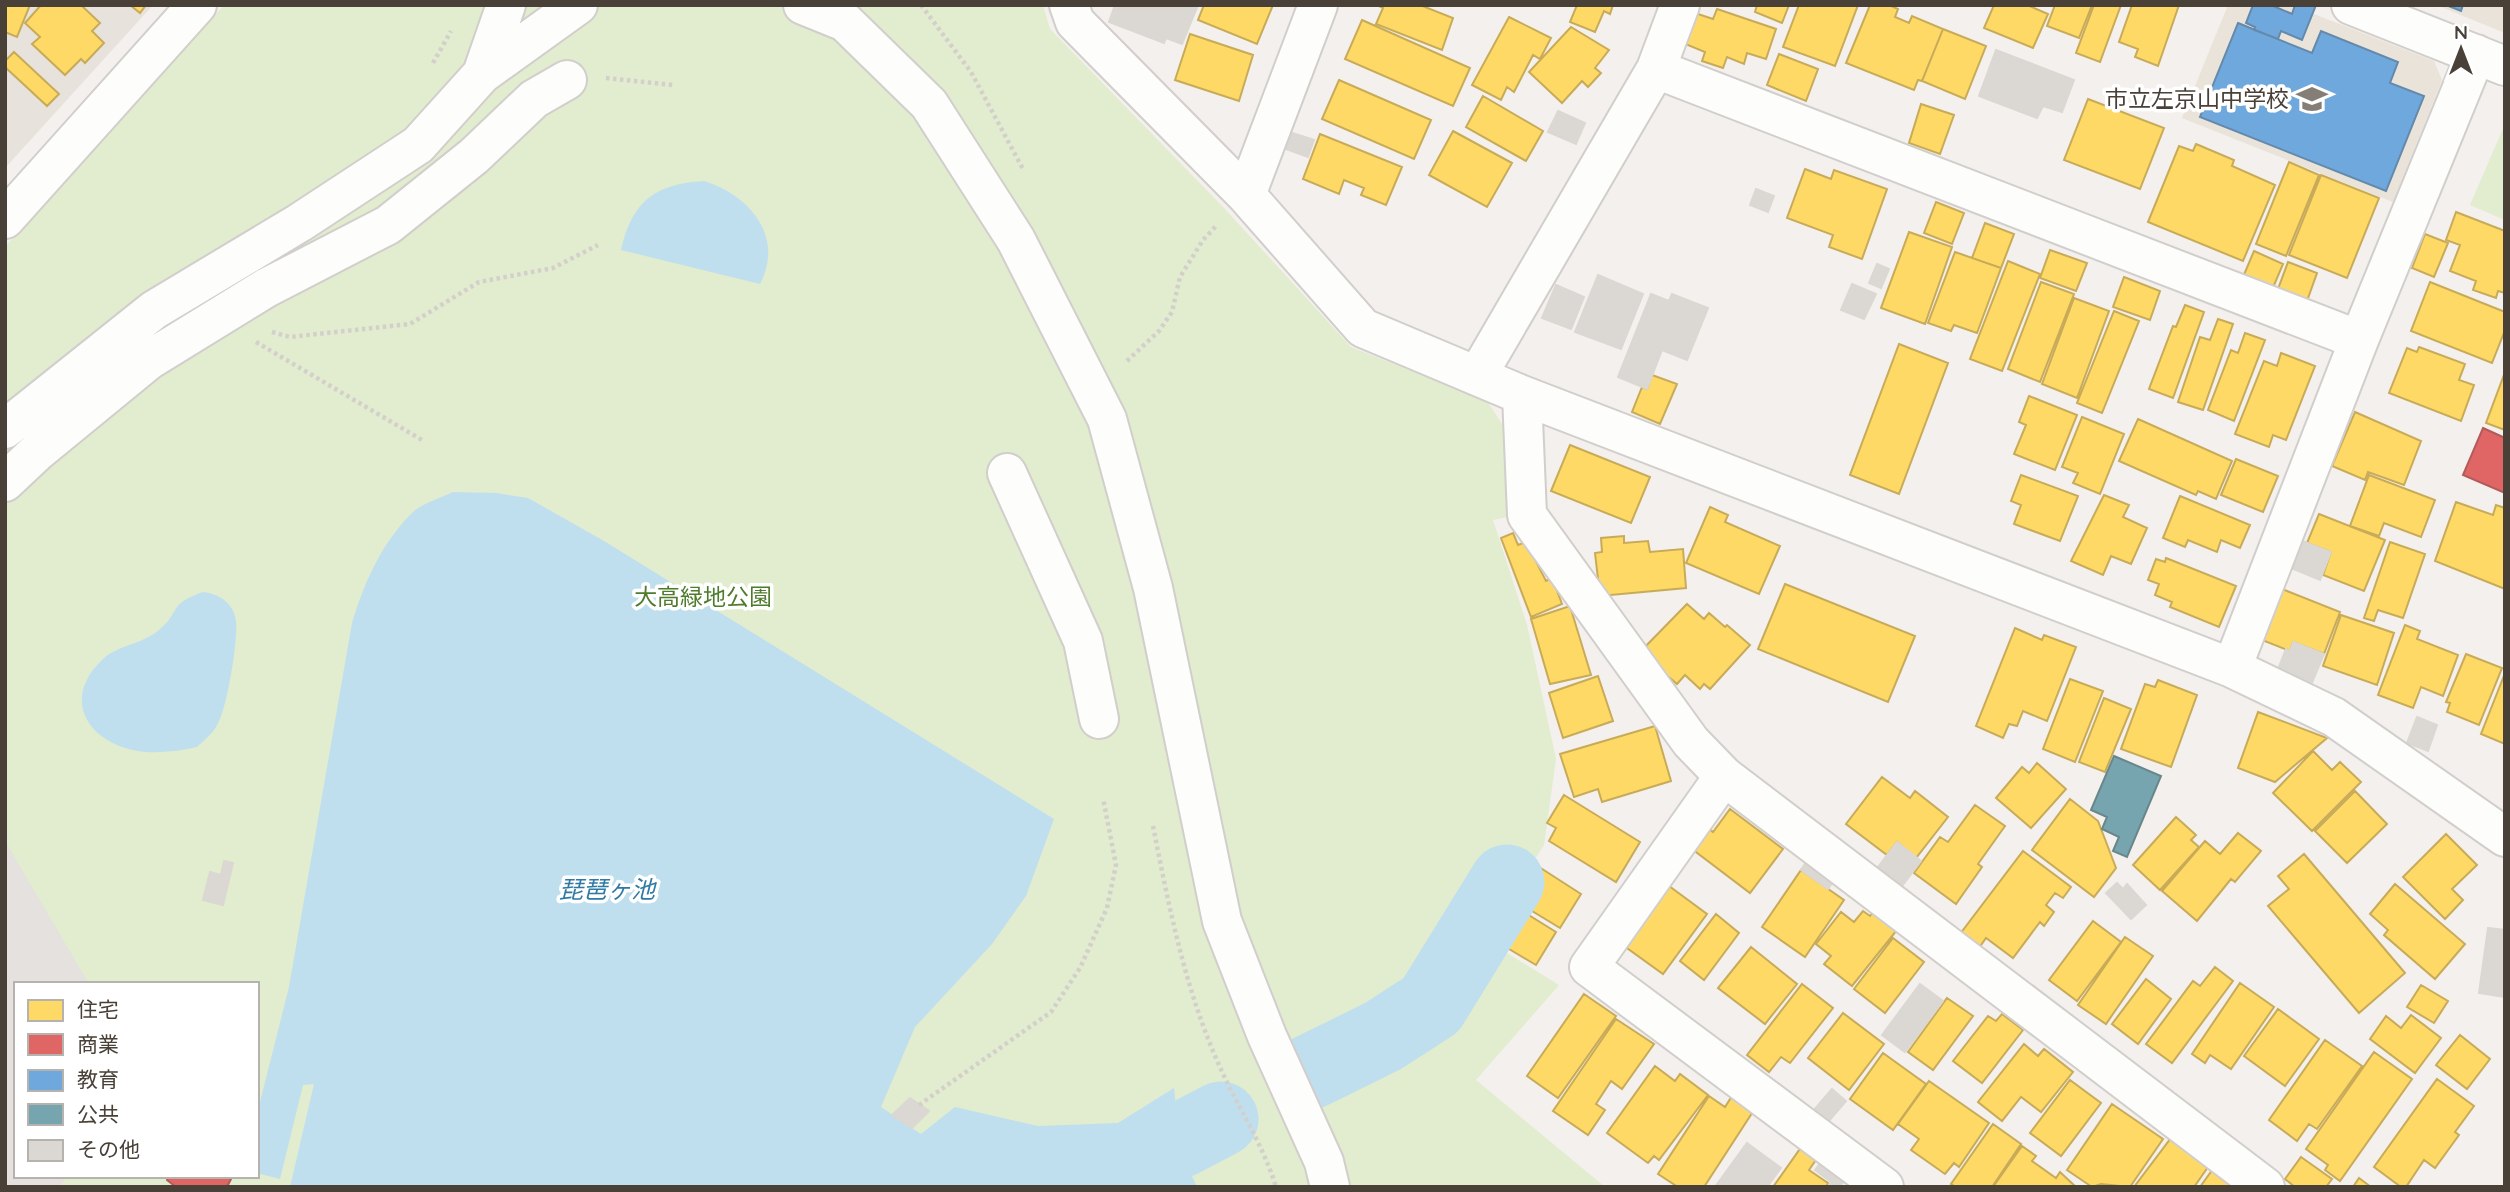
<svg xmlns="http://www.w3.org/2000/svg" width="2510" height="1192" font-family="Quicksand,'Noto Sans JP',sans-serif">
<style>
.residential{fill:#e7e2db}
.education{fill:#e9e3d9}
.green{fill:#e2ecce;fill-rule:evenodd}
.parking{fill:#e5e1de}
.water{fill:#bfdfef}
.homes{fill:#ffd966;stroke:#c8ab58;stroke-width:2}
.shops{fill:#e06666;stroke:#b35b58;stroke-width:2}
.schools{fill:#6fa8dc;stroke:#6489ab;stroke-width:2}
.public{fill:#76a5af;stroke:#68878b;stroke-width:2}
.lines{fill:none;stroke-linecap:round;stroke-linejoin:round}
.river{stroke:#bfdfef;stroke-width:75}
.building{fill:#dbd8d4;stroke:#dbd7d3;stroke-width:2}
.minor-casing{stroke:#d1cecb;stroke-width:42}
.path{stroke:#d3d0cb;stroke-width:4.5;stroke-dasharray:3.5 3.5;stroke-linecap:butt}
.minor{stroke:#fdfdfc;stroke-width:38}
.labels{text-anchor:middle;stroke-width:7;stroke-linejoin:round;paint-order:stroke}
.poi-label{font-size:23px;fill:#494138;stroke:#fff;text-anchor:end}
.park-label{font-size:23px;fill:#4f7b2c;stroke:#fff}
.water-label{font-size:24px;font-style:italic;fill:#2f7aa4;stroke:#fff}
</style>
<rect width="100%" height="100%" fill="#f3f0ed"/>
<path class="residential" d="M5,5h148l-148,163z"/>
<path class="education" d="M2228,5h63l143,56 8,19 -49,122 -211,-84z
M2436,5h69v28z"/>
<path class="green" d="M224,5h819l7,24 174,179 127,139 136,54 21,32 7,82 -22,5 34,105 29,134 -12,86 -60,94 75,46 -83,95 129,107h-1600v-940zM16,984h241v192h-241z
M2505,124v96l-35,-15z"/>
<path class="parking" d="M5,841l84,143h-73v192h51l-8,11h-54z"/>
<path class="water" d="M704,181c45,14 81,55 56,103l-139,-34c11,-49 34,-66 83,-69z
M453,492l43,1 32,5 76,43 450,278 -28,77 -34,48 -77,83 -34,80 40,27 34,-27 83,19 80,-3 56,-35 6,62 17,37h-907l24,-103 -11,1 -23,94 -23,-6v-59l32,-127 63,-364c12,-40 30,-81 61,-111 10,-9 28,-14 40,-20z
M203,592c16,2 31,11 33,29 2,20 -9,90 -20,106 -5,8 -13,14 -19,20 -17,4 -42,7 -59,4 -50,-8 -78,-52 -35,-92 15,-14 41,-15 57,-30 22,-19 7,-24 43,-37z"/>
<path class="homes" d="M5,5h25l-13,32 -12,-5z
M41,5h40l19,18 -8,8 12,12 -19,20 -4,-4 -16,16 -33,-31 8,-7 -15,-14z
M130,5h16l-6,8z
M1204,5h69l-16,39 -59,-24z
M1377,5h43l33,13 -11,32 -66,-26 7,-16z
M1577,5h36l-3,9 -6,-3 -9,21 -25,-10z
M1757,5h32l-7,18 -27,-11z
M1799,5h59l-23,61 -52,-19z
M1870,5h19l9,4 -3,8 14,6 3,-7 31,13 -21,52 -4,-1 -4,10 -68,-27z
M1994,5h33l21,9 -15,34 -49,-20z
M2055,5h37l-13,33 -32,-12z
M2094,5h27l-21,57 -24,-9z
M2132,5h47l-21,61 -23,-9 3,-8 -19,-7z
M1717,9l59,20 -10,30 -19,-6 -3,11 -17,-7 -4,11 -21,-7 3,-9 -22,-9 12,-30 18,6z
M1509,17l42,21 -11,21 -7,-4 -19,37 -7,-5 -6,13 -29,-15z
M1362,20l108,48 -17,38 -108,-47z
M1571,27l38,23 -14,18 6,5 -13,14 -6,-6 -20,22 -33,-31z
M1943,29l43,17 -21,53 -43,-18z
M1190,34l63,21 -14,46 -64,-21z
M14,52l45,42 -12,12 -42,-39v-6z
M1779,54l39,15 -12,32 -39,-16z
M1339,80l92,40 -17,39 -92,-40z
M1483,96l60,35 -17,30 -60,-34z
M2088,99l76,29 -24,61 -76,-29z
M1921,104l33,11 -14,39 -31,-11z
M1453,131l59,32 -25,44 -58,-32z
M1320,134l82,33 -16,38 -25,-10 3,-7 -20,-8 -5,14 -36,-15z
M2196,144l38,16 -2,6 43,19 -32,76 -95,-39 31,-76 14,5z
M2289,162l30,13 -33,81 -30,-12z
M1805,169l26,10 3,-9 53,19 -25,70 -33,-12 4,-12 -46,-17z
M2321,175l58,23 -32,80 -58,-23z
M1936,202l28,11 -12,31 -28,-11z
M2456,212l49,19v62l-7,-2 -2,7 -23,-8 3,-9 -26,-10 10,-26 -14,-5z
M1985,223l29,11 -13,34 -29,-10z
M1909,232l43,15 -27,77 -44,-16z
M2425,234l23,9 -14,34 -22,-9z
M2050,250l37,13 -11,28 -36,-13z
M2254,251l29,13 -11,26 -29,-13z
M1955,252l46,16 -24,65 -23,-8 -3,6 -23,-8z
M2008,261l32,13 -38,97 -32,-12z
M2288,262l29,11 -10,28 -29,-12z
M2124,277l36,14 -10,29 -37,-13z
M2041,282l33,12 -34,88 -32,-13z
M2430,282l75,30v18l-13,33 -81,-32z
M2074,298l35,13 -32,87 -35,-14z
M2185,305l19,7 -31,86 -24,-9 24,-63 3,1z
M2114,311l25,10 -37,92 -25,-10z
M2218,319l15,5 -30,86 -25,-8 22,-65 10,3z
M2245,333l20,7 -31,81 -26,-11 23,-60 7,3z
M1899,344l49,19 -49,131 -49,-19z
M2419,347l46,17 -6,16 15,5 -13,36 -72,-28 18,-45 10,4z
M2281,353l34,13 -29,74 -13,-5 -4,12 -34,-13 29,-73 13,5z
M2505,372v58l-19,-7z
M1652,375l25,9 -17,40 -28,-12 10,-25 5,2z
M2029,396l48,19 -22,55 -41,-16 12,-29 -7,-3z
M2355,412l66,29 -17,44 -36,-13 -3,8 -33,-14z
M2082,417l42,17 -24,60 -27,-11 5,-10 -16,-6z
M2138,419l94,42 -16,38 -18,-8 -2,4 -77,-34z
M1570,445l80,32 -19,46 -80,-32z
M2236,459l42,17 -15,36 -42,-17z
M2021,475l57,21 -18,45 -46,-17 7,-19 -10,-4z
M2369,475l66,25 -14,37 -37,-14 -5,13 -29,-10z
M2104,495l25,10 -6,12 24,11 -16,36 -20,-8 -8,19 -32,-14z
M2180,496l70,29 -10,23 -19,-8 -4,12 -29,-12 -3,7 -22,-9z
M2456,502l37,13 3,-10 9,3v81l-70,-28z
M1710,507l18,8 -3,7 55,24 -21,48 -73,-31z
M2319,514l66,26 -21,51 -41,-16 8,-23 -24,-9z
M1513,533l5,12 8,-3 20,39 6,-3 10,26 -31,13 -30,-79z
M1624,536v7l24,-2 2,11 33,-3 3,39 -86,8 -5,-43 7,-1 -1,-14z
M2390,542l35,12 -22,64 -25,-8 -4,11 -10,-3z
M2166,558l70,28 -17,41 -49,-20 2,-5 -17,-7 4,-11 -11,-4 8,-21 9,3z
M1785,584l130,52 -27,66 -130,-53z
M2282,589l58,23 -16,42 -31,-12 -3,9 -28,-11z
M1687,604l17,15 5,-6 16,14 2,-2 23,20 -40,44 -6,-5 -4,5 -15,-14 -8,9 -37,-32z
M1570,606l21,69 -41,9 -19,-65z
M2341,615l53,18 -17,52 -54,-19z
M2405,625l15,6 -3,8 41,16 -15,41 -22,-9 -8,21 -35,-13z
M2015,628l27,12 2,-5 32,12 -29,74 -24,-10 -6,15 -8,-2 -6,14 -27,-12z
M2466,654l36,14 -23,57 -32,-13 3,-9 -4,-1z
M2505,673v71l-24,-10z
M1598,676l15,45 -50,17 -14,-45z
M2070,679l33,12 -28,71 -32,-13z
M2158,680l39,15 -26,72 -50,-18 24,-65 10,3z
M2104,698l27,11 -26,63 -26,-10z
M2258,712l69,26 -52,44 -37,-14z
M1655,726l16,55 -69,21 -4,-13 -24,8 -14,-43z
M2313,751l19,19 8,-8 21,20 -49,49 -39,-38z
M2037,763l29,26 -35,39 -35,-30 26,-31 7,6z
M1882,777l28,21 5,-7 33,26 -32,41 -19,-16 -10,13 -41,-31z
M2355,791l32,33 -40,39 -32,-32z
M1564,795l76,47 -24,40 -67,-41 7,-13 -9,-5z
M2070,799l28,22 18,47 -22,29 -62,-47z
M1975,805l30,21 -27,38 4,3 -26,37 -42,-31 26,-36 8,5z
M1730,809l53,40 -33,44 -58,-44 16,-21 5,4z
M2176,817l20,18 -5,5 8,7 -39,43 -27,-25z
M2238,833l23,18 -26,31 -4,-3 -34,42 -35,-30 43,-50 15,13z
M2446,834l31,31 -25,24 11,11 -18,19 -42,-42z
M2023,851l48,36 -8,11 -8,-5 -9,12 8,7 -10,14 -4,-4 -27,36 -27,-20 -7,10 -19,-14z
M2304,854l101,119 -46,40 -91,-107 21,-17 -11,-13z
M1536,865l45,29 -21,34 -46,-28z
M1801,870l43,30 -39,57 -43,-30z
M1665,883l42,31 -44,60 -43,-31z
M2395,884l70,60 -30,35 -51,-44 4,-5 -18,-16z
M1514,906l42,26 -20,33 -42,-25z
M1877,907l24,18 -49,61 -28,-22 7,-8 -15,-12 25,-32 13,10 9,-11 7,5z
M1716,914l23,19 -35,47 -24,-19z
M2093,921l28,21 -44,59 -28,-21z
M2125,937l28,19 -47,68 -28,-19z
M1893,938l31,24 -39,51 -31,-24z
M1751,947l46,37 -32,40 -47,-36z
M2215,967l18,14 -61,82 -26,-19 47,-63 7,5z
M2146,979l25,20 -33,45 -26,-20z
M2240,983l34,24 -43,62 -21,-14 -5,8 -13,-9z
M1802,984l31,24 -43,55 -9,-6 -12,15 -22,-17z
M2421,985l27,16 -14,22 -27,-16z
M1584,994l32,22 -58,82 -31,-22z
M1947,998l26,18 -40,54 -25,-18z
M2278,1009l41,30 -34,47 -41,-30z
M1843,1013l41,31 -35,46 -41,-32z
M2002,1014l21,16 -41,53 -29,-22 35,-45 8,5z
M2411,1015l30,23 -26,35 -45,-34 16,-23 15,12z
M1616,1019l38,25 -32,45 -11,-8 -15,23 9,6 -17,25 -35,-24z
M2460,1035l30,24 -23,30 -31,-24z
M2325,1040l37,26 -45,63 -8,-5 -12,17 -28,-21z
M2024,1044l14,12 6,-7 29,23 -32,40 -20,-15 -19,24 -24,-19z
M2374,1052l38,27 -72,102 -15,-11 3,-5 -22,-16z
M1883,1053l43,31 -33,46 -43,-31z
M1655,1066l20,15 5,-7 28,21 -49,65 -5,-4 -6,7 -41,-30z
M2437,1079l37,27 -19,26 4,3 -24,33 -11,-8 -18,27h-5l-27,-20z
M2070,1080l31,23 -40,53 -31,-23z
M1929,1081l60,42 -30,44 -5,-4 -9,11 -34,-24 8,-11 -21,-15z
M1709,1096l16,11 7,-11 22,14 -50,77h-26l-20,-13z
M2112,1104l51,35 -33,48 -29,-3 -9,3 -25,-17z
M1993,1124l28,20 -29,43h-36l-5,-3z
M2171,1138l37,29 -14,20h-60z
M1802,1146l16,11 -9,13 19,13 -2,4h-53z
M2022,1146l14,10 -4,5 24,17 4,-6 16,15h-83z
M2301,1157l31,22 -6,8h-31l-10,-8z
M2213,1169l24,18h-37z
M2359,1178l12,9h-18z"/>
<path class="shops" d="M2483,428l22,10v55l-42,-18z
M169,1176h58l4,3 -4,8h-51l-9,-7z"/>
<path class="schools" d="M2253,5h18l21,9 3,-9h21l-14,35 -21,-9 -3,8 -24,-9 1,-3 -9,-4z
M2446,5h17l-2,6z
M2238,23l74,30 9,-22 77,31 -8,21 34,13 -38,95 -186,-74z"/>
<path class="public" d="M2114,756l47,20 -34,81 -14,-6 6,-14 -17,-8 5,-12 -16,-7z"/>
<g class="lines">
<path class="river" d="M1310,1072l73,-36 48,-31 76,-123
M1179,1141l42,-22"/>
</g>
<path class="building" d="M1115,5h83l-16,39 -16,-6 -2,5 -55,-21z
M1996,50l78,30 -12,32 -19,-6 -6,12 -58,-22z
M1558,111l27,12 -9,21 -28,-12z
M1289,132l25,8 -6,17 -25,-9z
M1756,189l18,7 -6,16 -18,-7z
M1877,264l12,5 -8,19 -12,-5z
M1598,275l45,19 -22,55 -46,-17z
M1852,284l24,10 -12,25 -23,-9z
M1556,285l28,12 -13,32 -29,-11z
M1651,294l18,7 3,-7 36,14 -21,52 -25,-10 -15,39 -29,-12z
M2302,541l29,11 -11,28 -29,-12z
M2293,642l31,12 -13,31 -34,-13 9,-23 4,2z
M2417,717l20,8 -9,26 -21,-8z
M1897,842l24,19 -19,25 -24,-19z
M1810,856l27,19 -9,14 -27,-19z
M224,861l9,2 -10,42 -20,-5 7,-28 11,3z
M2117,883l6,6 4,-5 19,21 -15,14 -25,-26z
M2488,928l17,2v67l-26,-4z
M1920,984l23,17 -38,51 -23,-17z
M1832,1089l14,12 -18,21 -14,-12z
M910,1098l19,13 -17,17 -20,-13z
M1747,1143l34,25 -14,19h-52z
M1822,1161l24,18 -7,8h-12l4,-5 -16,-12z"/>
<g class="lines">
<g class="minor-casing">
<path id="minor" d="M803,5l42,17 84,82 87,136 91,179 46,169 69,333 45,115 57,126 6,25
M1069,5l6,17 171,173 117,133 159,67 710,273 102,49 171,120
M2351,5l154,61
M1656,69l703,271
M482,74l24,-69
M1246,195l72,-190
M5,219l192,-214
M1477,376l179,-307 24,-64
M1522,395l5,120 164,227 33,34 541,411
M5,429l149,-119 145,-87 119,-78 64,-71 96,-69
M1007,473l76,168 16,78
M5,482l33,-31 111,-91 117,-72 122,-63 86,-69 60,-57 33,-19
M2232,668l127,-328 117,-286
M1724,776l-135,191 295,220"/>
</g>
<path class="path" d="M921,5l50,67 53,99
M433,63l18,-32
M606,78l67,7
M272,332l18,5 120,-13 69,-42 74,-14 45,-23
M256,342l166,98
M1127,361l32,-30 13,-19 8,-35 23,-37 14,-15
M1153,826c16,81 32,163 66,239 18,41 44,79 57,122
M919,1105l132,-93 29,-44 27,-60 9,-43 -13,-67"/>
<use href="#minor" class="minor"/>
</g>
<defs>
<g id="school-bare" transform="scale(2.415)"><path d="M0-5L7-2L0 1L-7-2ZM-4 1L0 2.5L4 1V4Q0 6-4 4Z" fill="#847e77" stroke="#fff" stroke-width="2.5" paint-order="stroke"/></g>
</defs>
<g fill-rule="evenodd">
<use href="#school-bare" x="2312" y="99"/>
</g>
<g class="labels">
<g class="poi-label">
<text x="2289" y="107">市立左京山中学校</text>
</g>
<g class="park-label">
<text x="703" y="605">大高緑地公園</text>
</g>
<g class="water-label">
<text x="607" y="898">琵琶ヶ池</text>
</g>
</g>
<rect width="2510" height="1192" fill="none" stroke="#494138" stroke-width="14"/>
<rect x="14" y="982" width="245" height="196" fill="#ffffff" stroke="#b6b3af" stroke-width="2"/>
<rect x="28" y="1000" width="35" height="21" fill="#ffd966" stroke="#b6b3af" stroke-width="2"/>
<text x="77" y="1017" font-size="21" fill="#494138">住宅</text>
<rect x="28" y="1034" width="35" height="21" fill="#e06666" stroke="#b6b3af" stroke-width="2"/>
<text x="77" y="1052" font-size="21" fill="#494138">商業</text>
<rect x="28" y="1070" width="35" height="21" fill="#6fa8dc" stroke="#b6b3af" stroke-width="2"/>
<text x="77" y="1087" font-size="21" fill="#494138">教育</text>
<rect x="28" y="1104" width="35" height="21" fill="#76a5af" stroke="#b6b3af" stroke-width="2"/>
<text x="77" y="1122" font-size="21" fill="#494138">公共</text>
<rect x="28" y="1140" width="35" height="21" fill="#dbd8d4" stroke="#b6b3af" stroke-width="2"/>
<text x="77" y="1157" font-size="21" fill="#494138">その他</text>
<g transform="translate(2461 49)" stroke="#ffffff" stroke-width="5" paint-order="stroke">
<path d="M0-5L12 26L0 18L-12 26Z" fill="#494138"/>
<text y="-10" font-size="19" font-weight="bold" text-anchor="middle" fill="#494138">N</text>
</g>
</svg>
